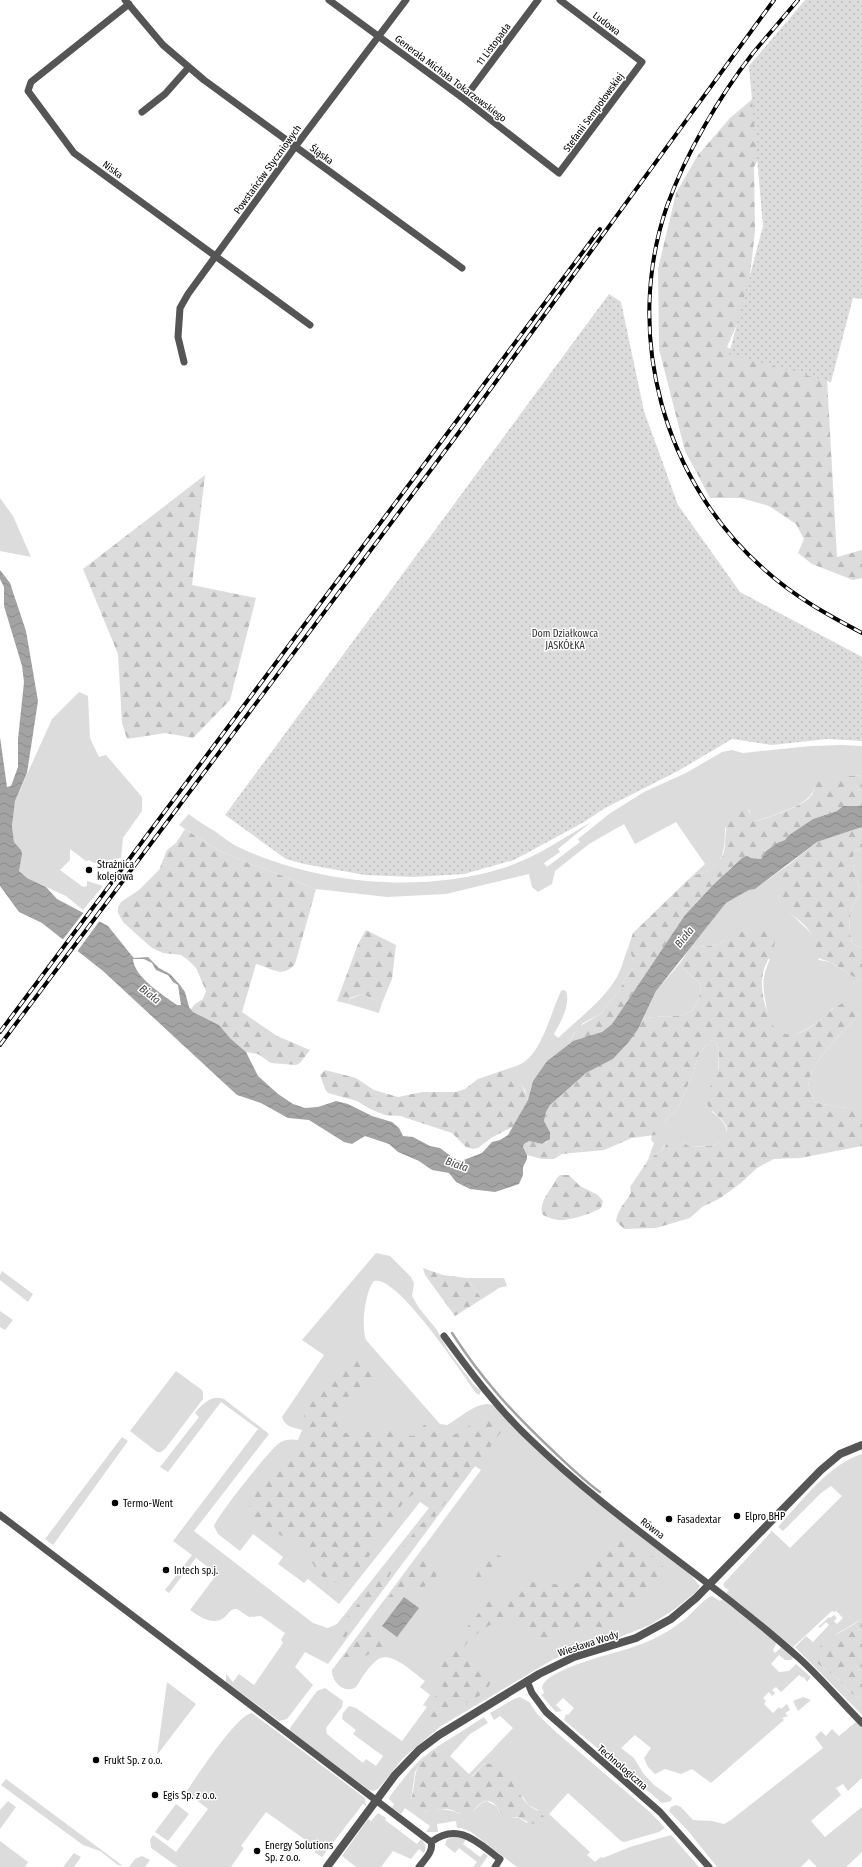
<svg xmlns="http://www.w3.org/2000/svg" width="862" height="1867" font-family="'Fira Sans Condensed',sans-serif">
<style>
.grass{fill:#dcdcdc}
.forest{fill:url(#forest-firs)}
.park{fill:url(#park-dots)}
.water{fill:url(#water-waves);fill-rule:evenodd}
.pier{fill:#fff}
.lines{fill:none;stroke-linecap:round;stroke-linejoin:round}
.stream{stroke:#a3a3a3;stroke-width:2.5}
.minor{stroke:#555;stroke-width:7}
.tertiary{stroke:#555;stroke-width:8}
.rail-casing{stroke:#000;stroke-width:4}
.rail{stroke:#fff;stroke-width:2.5;stroke-dasharray:8;stroke-linecap:butt}
.poi-dot{fill:#000;stroke:#fff;stroke-width:1.5}
.labels{text-anchor:middle;stroke-width:3;stroke-linejoin:round;paint-order:stroke}
.street-label{font-size:10px;fill:#000;stroke:#fff}
.park-label{font-size:10px;fill:#333;stroke:#fff}
.poi-label{font-size:10px;fill:#000;stroke:#fff;text-anchor:start}
.water-label{font-size:11px;font-style:italic;fill:#444;stroke:#fff}
</style>
<defs>
<pattern id="forest-firs" width="22" height="20" patternUnits="userSpaceOnUse"><rect width="22" height="20" fill="#dcdcdc"/><path d="M5 1l3.5 6h-7zM16 11l3.5 6h-7z" fill="#bbb"/></pattern>
<pattern id="park-dots" width="8" height="8" patternUnits="userSpaceOnUse"><rect width="8" height="8" fill="#dcdcdc"/><path d="M2 2h.1M6 6h.1" fill="none" stroke="#bbb" stroke-width="1.8" stroke-linecap="round"/></pattern>
<pattern id="water-waves" width="16" height="10" patternUnits="userSpaceOnUse"><rect width="16" height="10" fill="#a3a3a3"/><path d="M0 5q4-4 8 0t8 0" fill="none" stroke="#8b8b8b"/></pattern>
</defs>
<rect width="100%" height="100%" fill="#fff"/>
<path class="grass" d="M0,498l13,18 18,41 -31,-6z
M79,692l9,4 2,42 9,19 7,-2 36,42v14l-19,27 -2,20 -27,5 -5,-3 -3,1 -16,-12v11l-10,10 23,17 4,-1v-5l16,5 -20,24 -17,-14 -39,-18 -8,-7 2,-21 -7,-8 -2,-16 3,-25 37,-82z
M842,745l20,1v30c-17,-1 -33,4 -48,11 0,17 -43,29 -58,34l-4,-3 -3,-8 -24,18c0,24 -2,44 -32,47l12,-11 -29,-42 -41,22 -11,-20 -35,20 -34,27 -3,13 -14,8 -6,-5 -3,-13 -83,20 -59,3 -71,-8 -95,-37 -42,-27 10,-11c8,7 18,12 27,18 7,5 13,10 20,14 78,37 181,48 264,23 32,-9 62,-30 91,-47l-33,27 2,3 -16,11 3,4 33,-25 -2,-3 31,-25 35,-22 42,-19 36,-21 10,-2 11,3 68,-7z
M862,848v100l-10,-5c-3,-13 -4,-24 1,-37 3,-6 6,-10 6,-17 -1,-10 -8,-25 -6,-33 2,-5 5,-6 9,-8z
M784,868l-6,24 1,7 12,15 19,18 9,28 11,2 32,20v126h-16l-29,-5c-4,-5 -10,-15 -8,-22 6,-24 34,-48 50,-67l-26,-6c-11,11 -44,40 -58,22 -6,-7 -8,-18 -9,-26 -4,-20 -4,-27 4,-45l-44,-19 -9,5 -27,3 36,-45 23,-13 6,-1z
M628,948l7,14v6l-7,6 -8,15 -20,25 -17,9 -9,10 -5,11 -22,17 -14,20 -5,19 -3,-10 -15,-22c4,-1 10,-3 14,-6 19,-13 27,-50 37,-71l2,-1 3,1c5,14 -6,32 -12,43l4,4c20,-19 45,-37 59,-61 5,-9 7,-20 11,-29z
M680,963c5,10 13,13 21,22 -3,43 -29,26 -58,34l13,-28z
M362,994l20,9 -3,10 -30,-9 1,-5z
M710,1040l5,1c9,14 -1,54 -3,71 9,6 23,20 9,30 -8,5 -22,4 -31,5l-7,-5 -18,3 -4,6 -13,9 6,-17 -3,-3 1,-5 11,-9 4,-8 11,-9 16,-39 4,-14z
M376,1253l14,3 21,21 3,6 -2,13 7,12 18,22 11,20 25,34 8,7 -2,4 -3,-2c-14,-20 -79,-119 -102,-112 -9,10 -13,46 -8,59l74,84 7,1c11,-6 33,-26 45,-20l198,169 10,12 -4,6 -21,17 -25,16 -35,14 -43,12 -20,9 -111,66 -38,32 -24,30 -5,3 -5,-1 -74,-55 -5,-4v-3l27,-37 8,-3 18,13 -1,6 -16,21 1,6 36,29 3,-4 10,7 7,-10 -30,-22 3,-4 -14,-11 1,-6 6,-7 7,2 46,33 25,-34 -4,-2 7,-10 -10,-8 5,-6c-11,-8 -35,-32 -48,-21 -9,7 -15,18 -21,27 -11,8 -25,-6 -24,-17l149,-200 -6,-4 -147,198 -23,-12 -10,15 18,18 -26,34 -8,2 -53,-39v-8l7,8 6,-8 15,11 29,-42 -2,-3 4,-7 -24,-17 -12,1 -12,-8c-8,-1 -8,6 -15,10 -11,6 -23,-3 -32,-9l27,-36 -21,-16 -27,35 -4,-3 27,-35 -19,-14 85,-112 -37,-27 -53,70 -8,-5 39,-50 -4,-4c7,-9 17,-19 29,-14l45,35 -75,97 119,92 15,5 9,-4 92,-116 -9,-6 -81,102 -31,-25 -4,4 -26,-19 5,-7 -30,-23 -13,17 -22,-17 -4,-8c4,-11 54,-74 64,-82 6,-5 13,-5 20,-4l4,-10c-9,-3 -17,-3 -20,-13l42,-62 -22,-15z
M2,1271l31,23 -5,8 -28,-22v-5z
M466,1278h38l3,8 -8,2 -17,11z
M0,1311l13,9 -8,10 -5,-3z
M176,1371l26,19 1,2v7l-38,50 -4,3h-4l-27,-21z
M122,1437l6,4 -75,104 -8,-6z
M862,1454v165l-24,14 -24,21v7l22,16 14,15 12,9v14l-67,-68 11,-11 7,6 16,-17 -3,-3 -6,6 -2,-1 11,-10 1,1 4,-3 3,3 -3,3 3,3 6,-6 -7,-7 -2,1 -2,-1 -39,36 -67,-54 3,-3 -4,-2 -2,-4 49,-53 18,17 52,-52 -11,-10 -10,7 -38,38 -5,-4c22,-24 52,-64 84,-73z
M712,1596l8,5 2,-2 55,43 -4,8 2,3 8,-7 12,10 -4,4h-6l-6,-5 -8,9 8,8 10,-1 7,-7 15,13 -4,5 -3,-5 -1,1 -4,-3 -18,17 -5,-5 -4,3 3,3 -3,3 -3,-4 -6,6 3,3 -2,3 9,9 6,-6 2,2 6,-5 3,6 -5,3 3,3 -6,2 2,2 -73,63 -19,-14 -11,5 -16,-5 -10,5 -7,-7 -4,-9 7,-10 -16,-13 -14,13 13,10 9,15 11,12 18,13 -1,3 -9,2 -98,-83 2,-6 2,1 6,-7 -11,-10 -7,7 6,6 -6,1 -15,-17 3,-2 -2,-6c6,-19 72,-33 91,-40 19,-6 35,-15 51,-27 8,-6 20,-22 28,-24z
M167,1682l29,22 -39,51z
M520,1697l9,5 9,13 19,18 94,80 14,15 -6,4 -35,10 -3,-1 -53,-48 -19,21 41,38 -3,3 8,7 6,-5 2,1 27,-11 41,-12 28,32h-182l-46,-35 -10,-4h-4l-1,-7 -19,3 1,8h-12l4,-6 -25,-18 -4,6 -9,-6 2,-4 -5,-5 1,-3 22,-28 13,-13 -10,17 -4,28 13,12c9,-3 19,-4 28,-1 3,0 6,3 9,3 12,3 16,-11 26,-13l9,5 6,10 17,2 8,5 11,-13 -10,-5 -5,-8 -38,-34 -15,15 -35,-29 -6,3 55,-35 4,6 -18,11 -20,22 19,18 44,-46 -13,-12 -6,4 -4,-7 24,-14z
M803,1697l8,3 -13,11 -5,-10z
M252,1713l113,85 1,8 -3,-2 -41,53 -8,-5 3,-4 -51,-36 -25,34 3,2 -13,19h-53l-27,-19 -1,-8 3,-5 23,17 32,-43 -22,-17c10,-14 51,-78 66,-79z
M857,1721l5,5v52l-14,13 -5,-7 -7,4 5,7 -30,26 14,16 37,-30v45l-16,15h-29l-8,-8 -8,8h-84l-28,-35 -20,-21 2,-4 5,-2 5,2 12,13 19,1 12,3 7,-4 92,-72 -8,-11 6,-6 5,5 6,-7 7,7z
M6,1779l117,87 -5,-1 -18,-14 -17,-6 -82,-60z
M8,1801l8,6 -16,22v-19z
M176,1804l13,10 -21,27 -13,-9z
M378,1813l8,5 -1,2 32,24 4,-5c4,4 6,9 3,14l-5,-4 -8,10 -18,-8 -12,16h-25l-14,-11 26,-37 3,2z
M459,1836l7,3 -3,5 17,13 4,-4 4,3 -8,11h-7l4,-5 -18,-14 -4,5 -10,-8 2,-6z
M0,1841l28,21 -3,5h-25z
M74,1853l7,4 -7,10h-11z
M142,1856l8,4 -5,7h-16l6,-8z"/>
<path class="forest" d="M756,96l9,50 -11,21 1,63 -3,28 -6,46 -19,43 22,12 78,19 10,179 25,-7v28l-9,2 -41,-16 -14,-11 6,-14 -8,-15 -27,-18 -28,-8h-31l-25,-47 -26,-102 -1,-80 18,-76 22,-38 32,-37z
M205,475l-13,110 64,13 -26,102 -37,38 -28,-5 -38,6 -5,-16 -4,-69 -35,-85z
M843,776h19v30h-19l-6,5 -24,8 -24,16 -4,5 -8,3 -11,8 -5,8 -10,-1 -2,-1 -7,1 -9,8 -19,18 -29,31 -73,109 -10,8 -33,12 8,-16 23,-14 20,-25 8,-15 7,-6v-6l-7,-14 5,-15 60,-58c14,-1 26,-9 31,-23 3,-8 -2,-52 18,-46 8,3 8,11 15,15 13,-4 47,-15 55,-26 2,-4 2,-8 3,-12 8,-5 19,-3 28,-7z
M862,827v21c-4,2 -7,3 -9,8 -2,8 5,23 6,33 0,7 -3,11 -6,17 -5,13 -4,24 -1,37l10,5v34l-32,-20 -18,-6c-3,-8 2,-17 -2,-24 -8,-14 -30,-20 -32,-38 -1,-8 5,-16 4,-24l35,-28z
M185,829l36,23 95,37 -21,75c-13,15 -23,4 -39,0l-14,48 35,24 33,14 -10,13 -4,2 -25,-2 -13,-9 -12,-2 -15,-13 -12,-14 -26,-13 -2,-3 4,-5 8,-5 3,-8 -10,-23 -8,-8 -7,-5 -18,-2 -11,-5 -29,-26 -5,-9v-6l3,-5 18,-12 20,-20 8,-20 9,-7z
M764,926l11,9c2,15 -9,24 -12,38 -4,18 4,43 13,58 39,18 55,-44 84,-25l1,5 -2,3c-16,19 -44,43 -50,67 -2,7 4,17 8,22l29,5h16v38l-62,12 -26,1 -17,9 -16,15 -22,16 -17,8 -12,11 -34,10 -32,1 -8,-8c2,-12 9,-18 15,-28l-1,-6 18,-27 13,-9 8,-10 14,1 7,5c11,-1 29,1 35,-10 10,-17 -19,-23 -19,-38 -1,-9 9,-16 11,-24 3,-9 3,-26 -2,-34l-5,-1 -12,16 -4,14 -16,39 -11,9 -8,14 -4,3 -23,3 -28,12 -42,4 -8,5h-12l-15,-4 -4,-8 1,-3 5,-3 13,3 5,-2 3,-10 -6,-11 2,-9 4,-7 28,-26 8,-6 27,-14 15,-16 15,-24c29,-8 55,9 58,-34 -8,-9 -16,-12 -21,-22l10,-15 27,-3 20,-11 15,-6z
M366,930l30,15 -4,34 -10,24 -20,-9 -12,4 -1,6 -12,-3 21,-57z
M510,1068c6,5 16,24 18,32l-14,26 -23,12 -13,10 -5,1 -7,-2 -14,-14 -52,-17 -15,-1 -15,-6 -13,-8 -29,-8 -3,-4 -5,-14 5,-5 31,8 18,12 24,7 24,-5h34l9,-3 13,-10z
M560,1175h9l11,11 18,9 5,6 -2,7c-8,5 -32,13 -42,12 -5,0 -11,-3 -16,-5 -6,-12 9,-26 14,-37z
M423,1268l20,7 23,3 16,21 -27,17 -30,-41z
M356,1351c9,9 20,12 21,26 -5,8 -20,8 -29,20l1,9 -8,10 -3,10 4,6 10,2 35,-5 25,7 4,-1 8,-10 4,-1c4,3 8,8 13,10 18,7 31,-15 46,-19l14,9 2,5 -17,24 -29,25 -6,9 -4,13 -15,21 -35,43 -13,20 -18,22 -21,32 -7,4 -2,-2v-6l2,-5 79,-100 16,-17 2,-7 -12,-15 -4,-1 -16,14 -45,70c-6,8 -13,12 -24,9 -20,-6 -18,-18 -29,-30 -16,-17 -46,-22 -56,-44 3,-16 18,-35 30,-46 8,-8 19,-11 26,-21 9,-11 -5,-21 0,-32 7,-14 23,-24 34,-36 6,-6 10,-15 17,-22z
M621,1533c9,17 42,22 44,39 1,11 -12,17 -19,23 -14,12 -23,29 -42,33 -6,2 -15,3 -21,2 -5,-1 -10,-3 -15,-1 -11,2 -12,15 -22,19 -12,-8 -14,-24 -26,-30 -16,-7 -61,23 -60,40l14,4 14,8c12,25 -24,31 -39,41 -4,3 -9,11 -15,11 -2,0 -6,-2 -8,-3l6,-21c22,-8 4,-16 4,-28l10,-12 19,-28 21,-26 4,-3h9l34,-19 8,-1 22,5 15,-3 2,-2 3,-9 8,-3 15,-21 12,-9z
M423,1547l2,9 12,9 -1,13c-14,13 -15,8 -30,13 -8,2 -29,30 -32,37l4,9 7,9c-14,5 -27,17 -43,20l-2,-1 2,-6 19,-26 10,-8 10,-18 39,-51z
M496,1554l8,4 1,3 -2,3 -18,15 -7,2 -2,-4 3,-7z
M862,1619v82l-12,-9 -14,-15 -22,-16 -2,-3c8,-18 35,-28 50,-39z
M435,1749c11,1 24,22 35,28l3,-1 12,-13c20,2 31,27 42,41 5,5 13,6 17,13 -8,15 -18,1 -29,0 -3,0 -6,2 -9,2 -7,-4 -8,-16 -17,-18 -9,-2 -15,12 -23,15 -6,-2 -12,-6 -18,-7 -14,-2 -33,12 -37,-9 6,-20 0,-38 24,-51z"/>
<path class="park" d="M805,0h57v299l-9,-1 -22,84 -102,-28 34,-128 -14,-160z
M609,294l12,8 23,109 34,94 62,87 122,65v84l-35,-2 -55,6 -40,-6 -54,32 -73,37 -21,14 -70,38 -50,14 -51,3 -48,-2 -61,-11 -18,-5 -61,-44z"/>
<path class="water" d="M0,570l10,13 16,48 12,70 -11,72 -12,28 -3,25 2,16 7,8 1,4 -3,17 8,7 19,9 11,12 51,27 24,30 2,2 14,-1 11,11 11,6 10,11 5,7 4,15 4,5 26,13 12,14 15,13 12,24 20,18 15,10 12,4 13,-1 18,-6 12,3 24,12 20,6 7,6 4,8 10,1 17,9 10,2 16,12 5,1 21,-8 10,-11 8,-2 8,-5 20,-35 5,-19 14,-20 26,-20 29,-9 10,-8 73,-109 29,-31 28,-26 5,-2 4,2 10,1 5,-8 11,-8 8,-3 4,-5 24,-16 24,-8 6,-5h19v21l-45,15 -62,47 -6,1 -23,13 -70,88 -18,38 -10,14 -15,16 -27,14 -36,32 -4,7 -2,9 6,11v7l-8,5 -13,-3 -5,3 -1,3 4,8v4l-4,8v8l-4,9 -24,8 -25,-3 -14,-7 -7,-9 -17,-3 -13,-9 -21,-9 -9,-8 -24,-8 -13,8 -8,-2 -35,-22 -21,-2 -27,-15 -24,-8 -134,-124 -61,-48 -23,-11 -19,-26v-149l7,50 4,-1 7,-19v-28l6,-57 -2,-16 -18,-60v-19l-4,-8zM133,959h11l8,4 4,7 12,5 5,7 5,3 3,20h-4c-14,-10 -43,-28 -44,-46z
M404,1597l15,11 -22,29 -15,-11z"/>
<path class="pier" d="M84,912l17,7 -25,34 -15,-11z"/>
<g class="lines">
<path class="stream" d="M452,1333c29,45 58,77 97,114 17,16 33,32 51,45"/>
<path class="minor" d="M125,0l38,45 41,35 258,188
M329,0l135,99 95,74 83,-111 -82,-62
M129,4l-98,78 -3,9 46,62 236,172
M464,99l74,-99
M142,112l23,-18 24,-27
M184,362l-6,-25 2,-29 8,-14 107,-147 111,-147
M444,1336c27,37 54,73 87,104 83,80 182,141 268,218 22,20 42,44 63,65
M0,1515l431,327c3,9 -6,17 -12,25
M527,1681l5,12 14,19 114,100 49,55
M431,1842c28,-21 47,1 69,17l-5,8"/>
<path class="tertiary" d="M327,1867l68,-92 24,-25 20,-15 100,-61 35,-17 62,-19 35,-19 25,-21 125,-128 19,-16 22,-9"/>
<g class="rail-casing">
<path id="rail" d="M798,0c-15,18 -30,35 -45,53 -34,44 -67,100 -86,153 -44,128 -4,276 99,365 29,26 62,44 96,62
M0,1032l600,-803
M0,1045l457,-610 317,-435"/>
</g>
<use href="#rail" class="rail"/>
</g>
<g class="poi-dot">
<circle cx="89" cy="870" r="4"/>
<circle cx="115" cy="1503" r="4"/>
<circle cx="737" cy="1516" r="4"/>
<circle cx="669" cy="1519" r="4"/>
<circle cx="166" cy="1570" r="4"/>
<circle cx="96" cy="1760" r="4"/>
<circle cx="155" cy="1795" r="4"/>
<circle cx="257" cy="1851" r="4"/>
</g>
<g class="labels">
<g class="street-label">
<text transform="translate(607 23) rotate(37)" y="4">Ludowa</text>
<text transform="translate(493 44) rotate(-53)" y="4">11 Listopada</text>
<text transform="translate(451 78) rotate(37)" y="4">Generała Michała Tokarzewskiego</text>
<text transform="translate(593 112) rotate(-54)" y="4">Stefanii Sempołowskiej</text>
<text transform="translate(322 154) rotate(36)" y="4">Śląska</text>
<text transform="translate(113 169) rotate(36)" y="4">Niska</text>
<text transform="translate(267 169) rotate(-54)" y="4">Powstańców Styczniowych</text>
<text transform="translate(653 1528) rotate(38)" y="4">Równa</text>
<text transform="translate(588 1643) rotate(-18)" y="4">Wiesława Wody</text>
<text transform="translate(623 1767) rotate(41)" y="4">Technologiczna</text>
</g>
<g class="park-label">
<text x="565" y="637">Dom Działkowca<tspan x="565" dy="12">JASKÓŁKA</tspan></text>
</g>
<g class="poi-label">
<text x="97" y="868">Strażnica<tspan x="97" dy="12">kolejowa</tspan></text>
<text x="123" y="1507">Termo-Went</text>
<text x="745" y="1520">Elpro BHP</text>
<text x="677" y="1523">Fasadextar</text>
<text x="174" y="1574">Intech sp.j.</text>
<text x="104" y="1764">Frukt Sp. z o.o.</text>
<text x="163" y="1799">Egis Sp. z o.o.</text>
<text x="265" y="1849">Energy Solutions<tspan x="265" dy="12">Sp. z o.o.</tspan></text>
</g>
<g class="water-label">
<text transform="translate(684 937) rotate(-52)" y="4">Biała</text>
<text transform="translate(150 994) rotate(38)" y="4">Biała</text>
<text transform="translate(457 1164) rotate(19)" y="4">Biała</text>
</g>
</g>
</svg>
